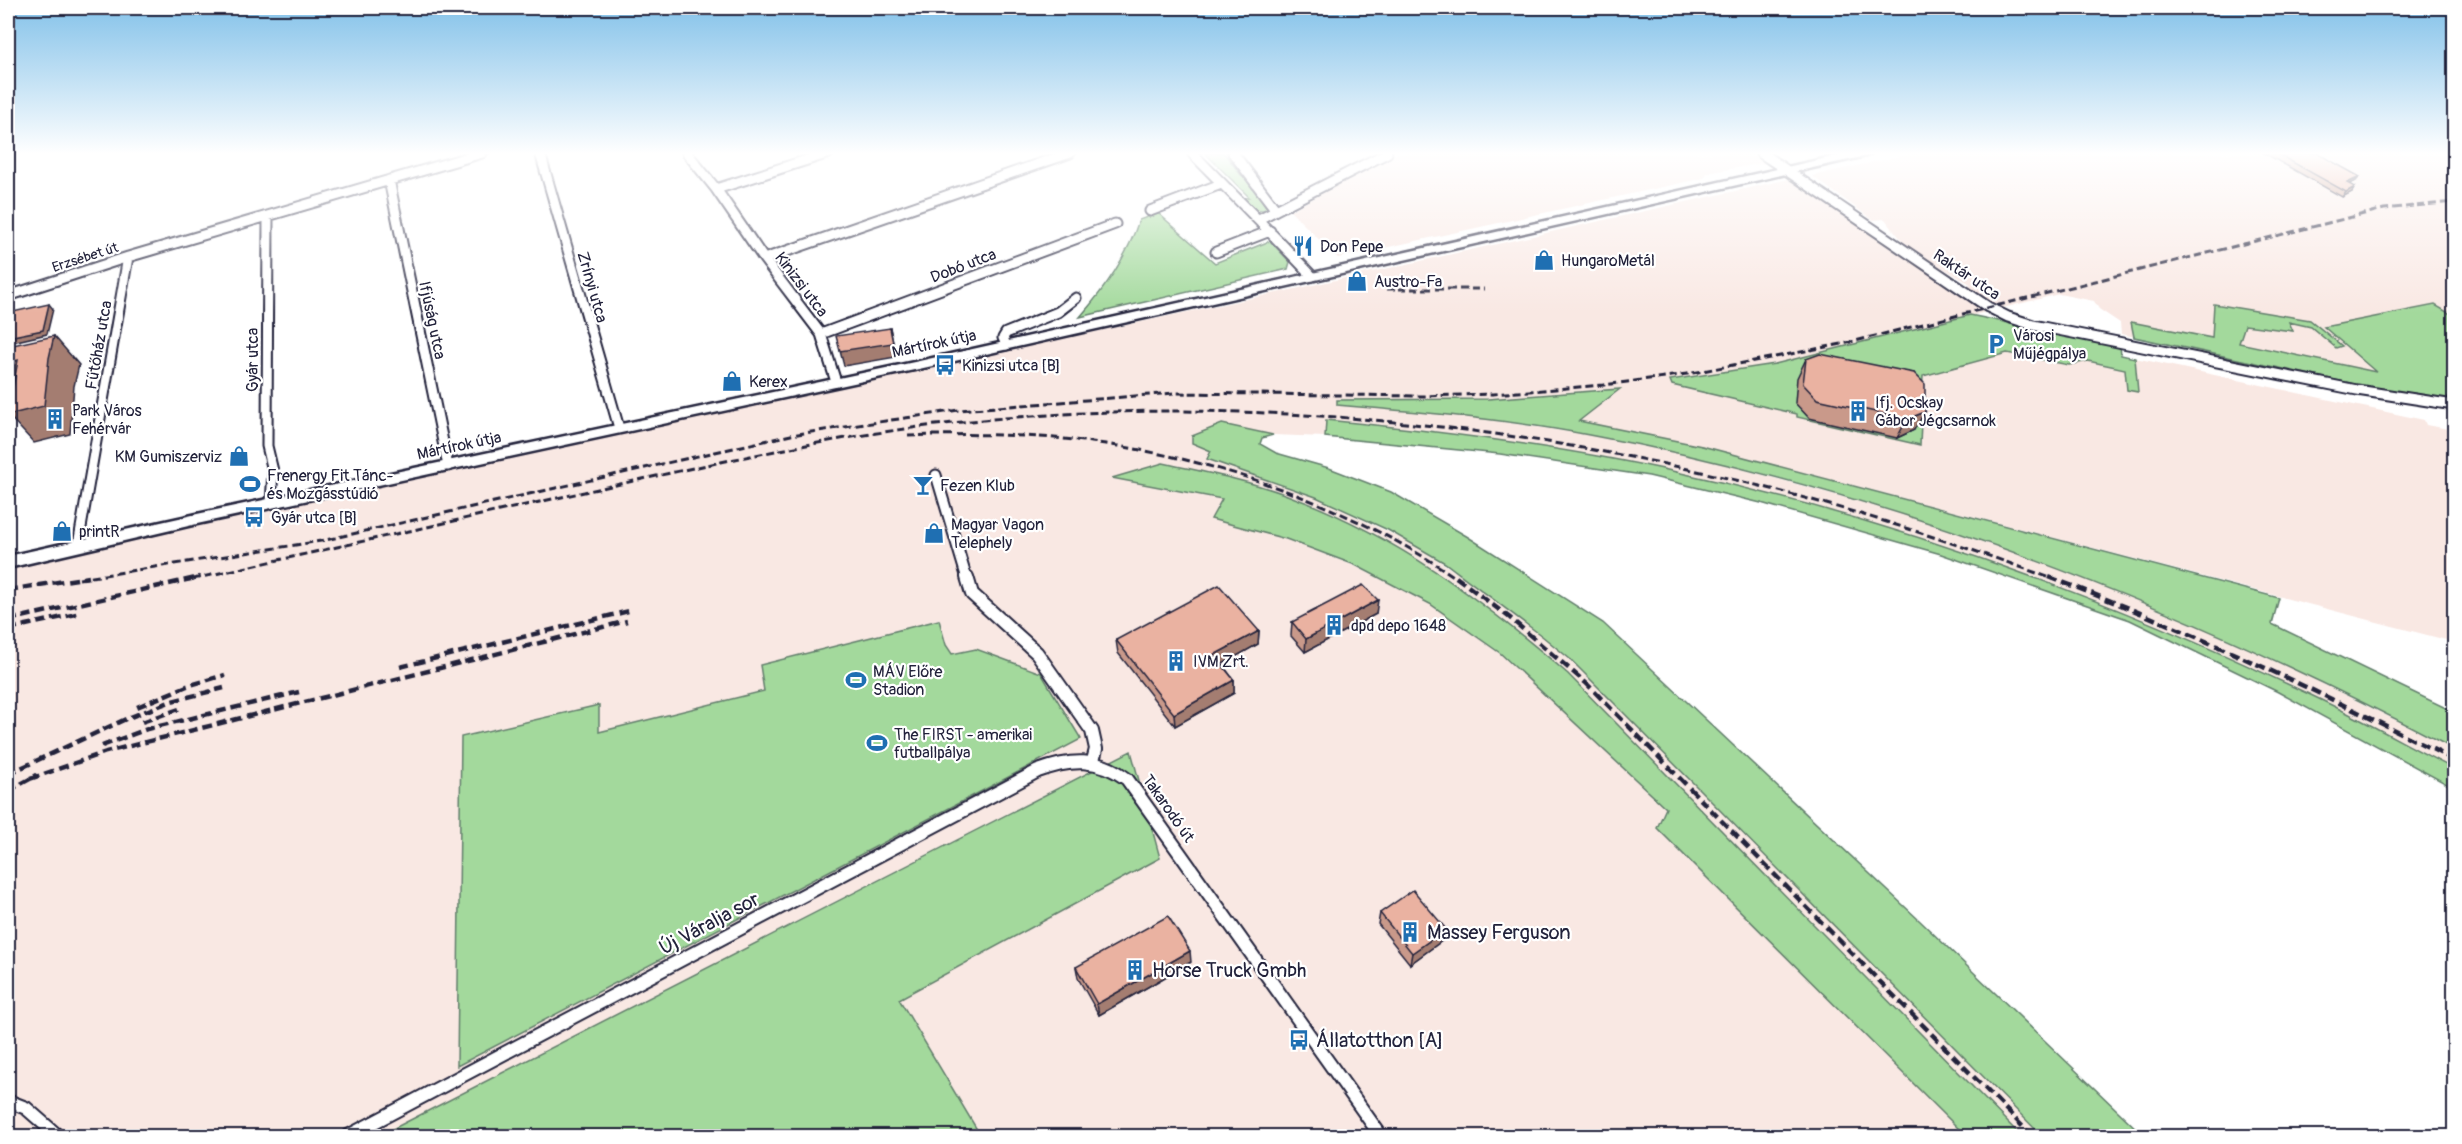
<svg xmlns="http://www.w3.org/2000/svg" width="2462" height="1144" font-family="Pangolin,sans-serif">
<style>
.built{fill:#f9e8e3;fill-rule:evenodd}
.green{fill:#a3d99c;stroke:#627e6c;stroke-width:1.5}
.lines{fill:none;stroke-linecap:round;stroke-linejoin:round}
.street-far1-casing{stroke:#22223b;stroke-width:13}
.street-casing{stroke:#22223b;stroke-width:16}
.secondary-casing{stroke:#22223b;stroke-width:5}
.street-far1{stroke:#fff;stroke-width:9}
.street{stroke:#fff;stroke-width:12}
.secondary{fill:#fff;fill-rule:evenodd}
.rail-far1{stroke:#22223b;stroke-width:3;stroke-dasharray:8 4;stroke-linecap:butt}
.rail{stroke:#22223b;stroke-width:4.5;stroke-dasharray:10 5;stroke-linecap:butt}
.wall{fill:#c9998a;stroke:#22223b;stroke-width:1.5}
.shaded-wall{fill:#a47d71;stroke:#22223b;stroke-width:1.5}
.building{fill:#eab2a1;stroke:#22223b;stroke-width:1.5}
.labels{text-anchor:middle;stroke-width:4.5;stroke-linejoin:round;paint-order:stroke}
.far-street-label{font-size:14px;fill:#22223b;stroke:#fff}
.poi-label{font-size:16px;fill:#22223b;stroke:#fff;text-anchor:start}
.street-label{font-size:16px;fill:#22223b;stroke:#fff}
.near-street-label{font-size:20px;fill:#22223b;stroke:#fff}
.near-poi-label{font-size:20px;fill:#22223b;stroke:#fff;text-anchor:start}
</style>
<rect width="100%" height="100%" fill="#fff"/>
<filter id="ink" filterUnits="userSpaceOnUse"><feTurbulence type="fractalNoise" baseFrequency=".0167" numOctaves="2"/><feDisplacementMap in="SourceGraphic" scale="12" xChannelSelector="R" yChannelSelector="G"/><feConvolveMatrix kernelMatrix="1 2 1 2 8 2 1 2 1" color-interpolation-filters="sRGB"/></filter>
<g filter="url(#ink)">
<path class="built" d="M1398,153h351l15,10 -57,10 -3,5 -366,80 -48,-47z
M1914,153h540v249l-35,-8 -41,-5 -257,-55 -1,-11 -21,-14 -5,-8 -35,-7 -284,70 -105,17 2,4 125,29v3l123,27 3,-68 84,-23 62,12 19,-4 38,8 11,23 -2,-34 289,62 2,5 28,5v212l-752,-196 -123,-25 40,-32 -131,10 -151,1v4l140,14 113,17 123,26 184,51 171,60 145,60 78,36 163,81v20l-152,-78 -158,-70 -224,-83 -95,-29 -84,-22 -77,-18 -150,-27 -187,-22 -2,17 -52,-2 -51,-11 -30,19 19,8 -3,9 108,37 97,47 55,36 74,56 28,23 44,44 428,433h-21l-453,-462 -106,-86 -87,-53 -90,-41 -107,-5 44,10 -11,20 75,20 69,27 75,38 70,49 166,155 -9,20 309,308h-992l4,-3 -79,-134 260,-141 -29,-107 -751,385h-371v-571l1296,-278 485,-108 167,110 16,-4 -64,-37 -23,-29 -12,1 -61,-44zM939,620l7,25 6,9 24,-5 -519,417 141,-361v27l166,-41 -4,-26z"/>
<path class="green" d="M1205,153h19l17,22 23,12 11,16 -6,8 -14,-2 -11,-11 5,-1z
M1158,213l57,50 55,-22 20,21 -2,7 -208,48c26,-30 47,-60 59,-97z
M2214,304l96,16 32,26 -6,2 -25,-21 -22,-5 4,9 -48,-6 -6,18 137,29 -52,-45 111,-22 19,11v86l-35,-8 -41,-5 -244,-52 -3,-15 81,16z
M1970,315l150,31 1,9 14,3 3,34 -11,-2 -2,-21 -37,-8 -19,4 -62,-12 -84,23 -3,69 -123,-28v-3l-125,-29 -2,-5 105,-16z
M1620,389l-41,32 123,25 577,152 -7,26 182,88v37c-272,-143 -561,-258 -865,-314 -83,-16 -168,-23 -252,-30v-5l151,-1z
M1326,420c113,11 226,25 337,49 220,47 435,125 637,221 53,24 103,53 154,79v19l-176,-96 -148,-72 -189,-66 -180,-51 -112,-27 -149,-22 -175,-17z
M1222,424l51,11 -11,3 -2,6 16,9 53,15 62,24 77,45 135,86 316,297 225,216h-102l-428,-433 -44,-44 -28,-23 -97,-73 -57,-33 -72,-33 -109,-38 4,-8 -19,-8v-7z
M1163,463c41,9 84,17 124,32 107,39 195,105 281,179l453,462h-55l-309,-308 9,-20 -166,-155 -70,-49 -75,-39 -69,-26 -75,-20 11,-20 -110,-21z
M939,620l7,25 6,9 24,-5 65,24 40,66 -624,327 4,-329 138,-32v27l165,-41 -4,-26z
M1131,751l29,107 -261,141 80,134 -5,3h-595z"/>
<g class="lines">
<g class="street-far1-casing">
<path id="street-far1" d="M540,153l79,275
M687,153l29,36 48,70 57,75 15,48
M1192,153c40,41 81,81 120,123
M1233,153l43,57 -17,9
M1761,153l227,154 20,10 25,8 324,65 97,15
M389,180l59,286
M716,189l113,-36
M1276,210l111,-57
M1150,211l71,-27
M268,216l-1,230 6,25 -2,32
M1216,252l54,-21
M764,259l306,-106
M8,296l120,-39 354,-104
M821,334l294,-110
M1006,345l-3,-7 3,-5 52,-21 18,-14
M936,475l31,104
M78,545l50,-288"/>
</g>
<g class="street-casing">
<path id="street" d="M967,577l5,17 65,59 55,78 4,18 -3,12
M8,1101l18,7 32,28
M348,1136l690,-365c32,-12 60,-14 89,8l254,357"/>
</g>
<g class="secondary-casing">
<path id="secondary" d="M1849,153h22l-5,3 -947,213 -722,155 -189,44v-12l189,-42 722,-153z"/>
</g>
<use href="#street-far1" class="street-far1"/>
<use href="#street" class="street"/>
<use href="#secondary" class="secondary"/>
<path class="rail-far1" d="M1387,289h97
M908,436c44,-2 88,-2 132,1 142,9 300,61 418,142
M79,579l242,-38 470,-106 168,-25 215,-17 250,3 69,-2 111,-9 83,-11 160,-31 537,-134 70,-7
M193,579c131,-29 261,-58 391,-87 109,-24 217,-49 328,-64 257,-34 523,-15 776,41 124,27 246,66 365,110"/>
<path class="rail" d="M1456,577l54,41 76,65 446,453
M2049,577c139,52 273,116 405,183
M8,590l81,-13
M8,620l192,-43
M8,629l73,-16
M400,667l229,-56
M137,707l50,-21 38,-11
M142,722l37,-13
M102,746l45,-17 152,-37
M8,774l120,-56 44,-17 52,-13
M30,779l76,-27 521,-131
M8,791l29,-16"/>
</g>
<path class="wall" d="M2264,153h53l39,28 -6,3 5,3 -3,5 -10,5z
M1806,359l108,14v57l-17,8 -88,-20 -14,-15 2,-25z
M1376,614l-71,38 -14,-16 1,-14z
M1259,631l-1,13 -36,20 12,16v13l-59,33 -57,-73 -2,-13z
M1380,913l66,16 -3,11 -33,24 -32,-40z
M1191,962l-92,53 -21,-37 -2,-11z"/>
<path class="shaded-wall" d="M2360,177l-4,4 -12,6 3,-4z
M2355,187l-3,5 -10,5 4,-5z
M49,304l4,5 -6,25 -39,9v-6z
M890,328l6,29 -52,9 -4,-15z
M54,336l25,29 -5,21 -4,48 -36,9 -26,-28z
M18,360l26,28 -36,8v-33z
M1925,412l-11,18 -17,8 10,-19z
M1378,600l-2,14 -71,38 1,-13z
M1259,631l-1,13 -44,25v-14z
M1234,680v13l-59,33 -1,-12z
M1446,929l-3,11 -33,24 2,-11z
M1190,951l1,11 -92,53 -2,-11z"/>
<path class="building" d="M2276,153h41l43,24 -13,6 8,4 -9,5z
M49,304l-6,26 -35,7v-24z
M890,328l3,15 -53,8 -4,-15z
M54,336l-5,22 -5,48 -36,9 10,-55 -10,3v-17z
M1820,354l94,19 11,11v28l-18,7 -90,-20 -14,-15 3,-25z
M1219,585l40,46 -45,24 20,25 -60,34 -58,-74z
M1363,585l15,15 -72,39 -14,-17z
M1413,890l33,39 -34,24 -32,-40z
M1168,916l22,35 -93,53 -21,-37z"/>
</g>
<linearGradient id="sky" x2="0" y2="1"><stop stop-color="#82c1e9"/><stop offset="0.49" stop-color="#fff"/><stop offset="1" stop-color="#fff" stop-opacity="0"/></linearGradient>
<rect width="2462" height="313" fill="url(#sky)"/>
<defs>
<g id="restaurant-bare" transform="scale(1.62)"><path d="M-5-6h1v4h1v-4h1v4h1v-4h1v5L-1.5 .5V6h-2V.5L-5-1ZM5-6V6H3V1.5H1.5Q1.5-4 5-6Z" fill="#1f6fb2" stroke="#fff" stroke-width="2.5" paint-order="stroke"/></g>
<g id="shop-bare" transform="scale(1.62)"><path d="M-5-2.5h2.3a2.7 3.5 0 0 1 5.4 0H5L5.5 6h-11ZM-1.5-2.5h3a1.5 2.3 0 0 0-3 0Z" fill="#1f6fb2" stroke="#fff" stroke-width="2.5" paint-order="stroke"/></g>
<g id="parking-bare" transform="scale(1.62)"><path d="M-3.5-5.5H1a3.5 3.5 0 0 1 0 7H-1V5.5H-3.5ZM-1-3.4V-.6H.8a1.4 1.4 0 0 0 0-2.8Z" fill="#1f6fb2" stroke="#fff" stroke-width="2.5" paint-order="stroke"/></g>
<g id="bus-bare" transform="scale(1.62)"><path d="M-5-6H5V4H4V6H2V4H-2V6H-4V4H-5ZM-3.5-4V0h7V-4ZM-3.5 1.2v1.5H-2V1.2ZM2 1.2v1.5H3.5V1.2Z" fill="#1f6fb2" stroke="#fff" stroke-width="2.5" paint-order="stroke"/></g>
<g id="building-bare" transform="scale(1.62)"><path d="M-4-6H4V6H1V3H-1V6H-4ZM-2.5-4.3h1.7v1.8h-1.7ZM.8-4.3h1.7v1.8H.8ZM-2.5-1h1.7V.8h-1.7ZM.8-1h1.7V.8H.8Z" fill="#1f6fb2" stroke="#fff" stroke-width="2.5" paint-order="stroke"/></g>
<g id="stadium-bare" transform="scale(1.62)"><path d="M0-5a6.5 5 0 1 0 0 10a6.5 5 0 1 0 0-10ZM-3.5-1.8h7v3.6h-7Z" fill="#1f6fb2" stroke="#fff" stroke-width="2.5" paint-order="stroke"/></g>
<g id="bar-bare" transform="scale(1.62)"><path d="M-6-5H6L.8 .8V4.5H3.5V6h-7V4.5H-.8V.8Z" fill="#1f6fb2" stroke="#fff" stroke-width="2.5" paint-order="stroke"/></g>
</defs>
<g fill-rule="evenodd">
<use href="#restaurant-bare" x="1303" y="246"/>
<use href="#shop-bare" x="1544" y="260"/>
<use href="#shop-bare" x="1357" y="281"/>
<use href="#parking-bare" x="1996" y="344"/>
<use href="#bus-bare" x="945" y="365"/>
<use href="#shop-bare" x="732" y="381"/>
<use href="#building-bare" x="1858" y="411"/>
<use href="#building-bare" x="55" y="419"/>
<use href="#shop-bare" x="239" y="456"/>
<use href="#stadium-bare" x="250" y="484"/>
<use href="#bar-bare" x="923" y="485"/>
<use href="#bus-bare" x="254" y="517"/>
<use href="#shop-bare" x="62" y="531"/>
<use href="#shop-bare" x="934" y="533"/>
<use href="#building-bare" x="1334" y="625"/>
<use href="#building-bare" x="1176" y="661"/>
<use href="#stadium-bare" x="856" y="680"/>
<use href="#stadium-bare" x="877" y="743"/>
<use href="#building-bare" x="1410" y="932"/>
<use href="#building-bare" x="1135" y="970"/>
<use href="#bus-bare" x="1299" y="1040"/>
</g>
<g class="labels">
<g class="far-street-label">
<text transform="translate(85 257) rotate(-18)" y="5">Erzsébet út</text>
</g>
<g class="poi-label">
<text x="1320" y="252">Don Pepe</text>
<text x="1561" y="266">HungaroMetál</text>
<text x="1374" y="287">Austro-Fa</text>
<text x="2013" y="341">Városi<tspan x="2013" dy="18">Műjégpálya</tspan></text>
<text x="962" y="371">Kinizsi utca [B]</text>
<text x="749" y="387">Kerex</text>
<text x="1875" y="408">Ifj. Ocskay<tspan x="1875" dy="18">Gábor Jégcsarnok</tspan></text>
<text x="72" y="416">Park Város<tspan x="72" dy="18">Fehérvár</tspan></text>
<text x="222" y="462" text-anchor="end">KM Gumiszerviz</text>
<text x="267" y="481">Frenergy Fit Tánc-<tspan x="267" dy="18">és Mozgásstúdió</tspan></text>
<text x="940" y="491">Fezen Klub</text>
<text x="271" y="523">Gyár utca [B]</text>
<text x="951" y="530">Magyar Vagon<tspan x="951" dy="18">Telephely</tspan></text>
<text x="79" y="537">printR</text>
<text x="1351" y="631">dpd depo 1648</text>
<text x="1193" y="667">IVM Zrt.</text>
<text x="873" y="677">MÁV Előre<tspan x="873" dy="18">Stadion</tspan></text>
<text x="894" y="740">The FIRST - amerikai<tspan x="894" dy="18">futballpálya</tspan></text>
</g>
<g class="street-label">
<text transform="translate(963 265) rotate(-21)" y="6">Dobó utca</text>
<text transform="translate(1967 274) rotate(34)" y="6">Raktár utca</text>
<text transform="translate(802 284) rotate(53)" y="6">Kinizsi utca</text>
<text transform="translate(593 287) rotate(74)" y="6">Zrínyi utca</text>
<text transform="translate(433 320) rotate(78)" y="6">Ifjúság utca</text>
<text transform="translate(934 343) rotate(-12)" y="6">Mártírok útja</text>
<text transform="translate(98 345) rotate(-80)" y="6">Fűtőház utca</text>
<text transform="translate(252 360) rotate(-90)" y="6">Gyár utca</text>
<text transform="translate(459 445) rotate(-12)" y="6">Mártírok útja</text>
<text transform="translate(1169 808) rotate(55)" y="6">Takarodó út</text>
</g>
<g class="near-street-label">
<text transform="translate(709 923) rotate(-28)" y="7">Új Váralja sor</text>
</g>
<g class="near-poi-label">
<text x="1427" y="939">Massey Ferguson</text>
<text x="1152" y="977">Horse Truck Gmbh</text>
<text x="1316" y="1047">Állatotthon [A]</text>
</g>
</g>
<rect width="2462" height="1144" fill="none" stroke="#fff" stroke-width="30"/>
<rect x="15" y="15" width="2432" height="1114" fill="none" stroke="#22223b" stroke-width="2" filter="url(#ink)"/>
</svg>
